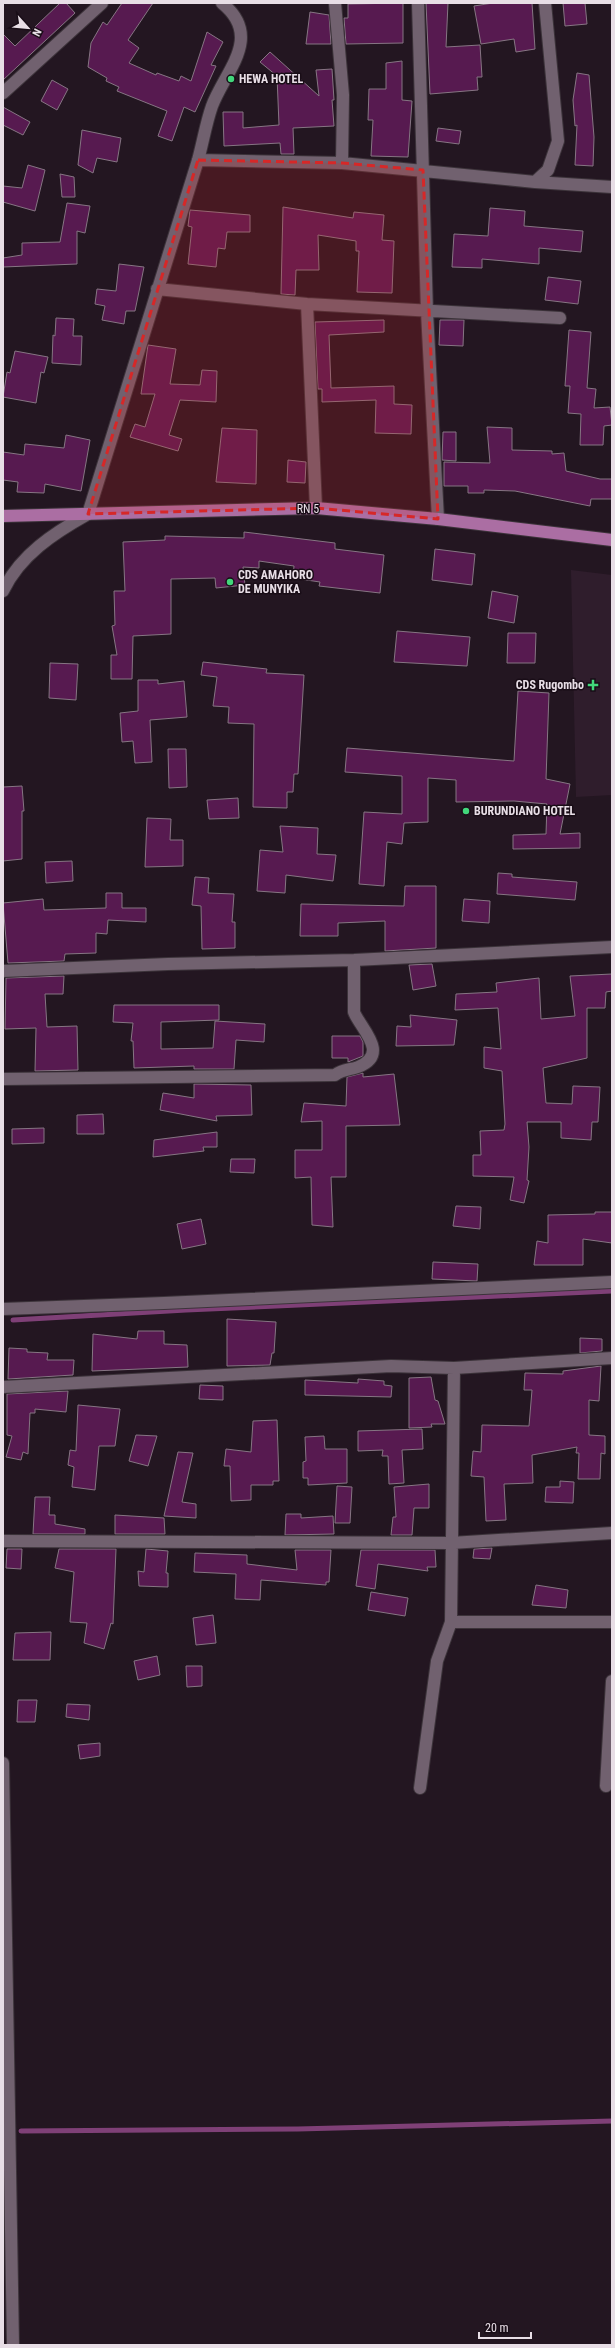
<svg xmlns="http://www.w3.org/2000/svg" width="615" height="2348" font-family="'Roboto Condensed',sans-serif">
<style>
.built{fill:#2f1d2c}
.lines{fill:none;stroke-linecap:round;stroke-linejoin:round}
.stream{stroke:#7f4077;stroke-width:5}
.building{fill:#571a50;stroke:#867583}
.minor-casing{stroke:#3c333a;stroke-width:14}
.primary-casing{stroke:#3c333a;stroke-width:14}
.minor{stroke:#71616f;stroke-width:12}
.primary{stroke:#ab6ea3;stroke-width:12}
.marked{fill:#d62828;fill-opacity:0.2;stroke:#d62828;stroke-width:3;stroke-dasharray:8 5;stroke-linejoin:round}
.poi-dot{fill:#42d77b;stroke:#190d17;stroke-width:1.5}
.labels{text-anchor:middle;stroke-width:3;stroke-linejoin:round;paint-order:stroke}
.poi-label{font-size:12px;font-weight:bold;fill:#e8dee6;stroke:#190d17;text-anchor:start}
.street-label{font-size:12px;fill:#e8dee6;stroke:#190d17}
</style>
<rect width="100%" height="100%" fill="#231621"/>
<path class="built" d="M571,570l41,5v220l-36,2z"/>
<g class="lines">
<path class="stream" d="M13,1320l173,-10 426,-19
M21,2131l277,-2 314,-8"/>
</g>
<path class="building" d="M60,3h6l9,10 -72,67v-46l12,12z
M122,3h31l-25,37 11,8 -10,15 27,12 1,-2 22,8 2,-5 10,5 16,-49 16,10 -12,23 5,1 -21,46 -11,-5 -12,34 -14,-5 9,-25 -50,-20 2,-4 -13,-6 1,-3 -19,-11 3,-24 12,-21 4,3z
M403,3v40l-57,1 -2,-26h4v-14z
M426,3h22l-2,44 34,-2 2,32h-5l1,13 -48,4z
M493,3h39l3,46 -19,3 -2,-13 -33,5 -7,-38z
M563,3h22l2,21 -22,2z
M310,12l19,3 2,29h-25z
M270,52l49,44 -3,-26 16,-1 2,31h-2l2,26 -41,2 1,26h-13l-1,-11 -56,3 -1,-34h20v16l36,-3 -2,-49 -17,-14z
M402,61v39l10,1 -4,56 -37,-1 2,-36h-5l1,-31h17v-26z
M577,73l12,2 5,62 -1,29 -18,-1 2,-40 -2,1 -2,-26z
M52,80l16,9 -11,21 -16,-9z
M3,107l27,15 -7,13 -20,-10z
M438,128l23,3 -2,13 -23,-3z
M82,130l39,8 -4,24 -20,-4 -4,15 -15,-8z
M28,165l17,5 -10,41 -32,-9v-16l19,2z
M60,174l14,3 1,20h-13z
M67,203l23,3 -5,27 -8,-2v33l-74,3v-9l19,-3v-12l38,-1z
M283,207l70,11 1,-6 30,3 -2,25 12,1 -2,52 -35,-1 2,-41h-3v-10l-38,-6 1,35h-23l-1,25 -14,-1z
M490,208l35,3 -1,15 59,5 -2,21 -42,-4v16l-57,-5v9l-30,-1 2,-33 34,2z
M190,210l60,5v17h-23l-2,17 -7,-1 -2,19 -28,-3 4,-37 -4,-1z
M119,264l25,3 -9,44h-9l-2,13 -22,-4 3,-14 -10,-2 2,-15 19,2z
M548,277l33,4 -3,23 -33,-4z
M56,318l18,1 -1,17h9l-1,29 -29,-2 1,-28 2,1z
M384,320v12l-55,3 2,53 63,-2v18l18,1 -1,29 -36,-1 1,-33 -54,2v-13h-4l-3,-67z
M440,320h24l-1,26 -24,-1z
M569,330l22,2 -4,56 9,1 -2,19 16,-1 2,18 -8,1 -1,19h-23l1,-31 -13,-1 2,-27h-5z
M148,345l28,4 -6,35 30,1 2,-15 15,1 -1,31 -36,-2 -11,35 13,4 -4,12 -48,-14 5,-13 10,3 10,-33h-14z
M15,351l33,6 -4,16 -3,-1 -5,31 -33,-6 4,-25 3,1z
M487,427l25,1v22l40,1v3l12,-1 2,18 34,8h12v20h-21l-1,7 -75,-15 -31,-1v3h-16v-7h-24v-24l46,1z
M222,428l35,2 -1,54 -40,-2z
M443,432h13v29l-14,-1z
M66,435l24,5 -9,51 -36,-7 -1,9 -27,-1 1,-10 -15,-2v-28l21,3 1,-11 39,4z
M288,460l18,2 -1,21 -18,-1z
M244,532l91,11v6l49,6 -4,38 -61,-7 1,-4 -27,-4 1,-12 -35,-5v7l-16,-1 2,18 -29,3 -1,-10 -44,1v55l-38,2 -1,43h-21v-24h6l-5,-29 3,-1 -1,-34h11l-2,-49 42,-2v-4l79,2z
M435,549l40,5 -3,31 -40,-5z
M492,591l26,5 -4,27 -26,-5z
M397,631l73,6 -3,29 -73,-4z
M508,633h28l-1,30h-28z
M203,662l64,7 -1,4 38,2 -6,99h-4l-1,18h-6v16l-34,-1 1,-83 -26,-1 1,-16 -16,-1 4,-29 -16,-2z
M50,663l28,1 -2,36 -27,-2z
M138,680h20v4l26,-3 3,36 -37,3 2,42 -17,1 -2,-22 -11,1 -2,-29 18,-2z
M518,691l31,2 -3,86 24,5 -10,50 20,-1v15l-67,1v-14l33,-1 1,-30 -33,-3 -58,1v-22l-28,-2v44l-24,1 -2,21 -15,-2 -3,44 -25,-2 5,-72 38,2v-38l-57,-4 2,-24 167,13z
M168,749h18l1,38 -18,1z
M22,786l2,25h-2v48l-19,2v-74z
M238,798l1,20 -30,1 -2,-19z
M147,818l24,1 -1,21h13v26l-38,1z
M280,826l38,2 -1,26 19,1 -3,26 -47,-6 -1,18 -28,-2 3,-41 23,2z
M72,861l1,20 -27,2 -1,-21z
M498,873l14,1v3l65,5 -2,18 -78,-6z
M195,877l14,1 -1,15 26,1 -2,28h3v26l-33,1 -1,-43 -9,-1z
M405,886h31v62l-51,3v-30l-47,2v13h-38l1,-32 103,2z
M106,893h16v15h24v14l-38,-2 -1,14 -11,-1v20l-31,1 -1,7 -56,2 -5,-60 40,-4 1,11 62,-2z
M464,899l26,2 -1,22 -27,-2z
M432,964l4,22 -23,4 -4,-25z
M612,974v17l-6,1 -1,16h-18v50l-44,10 3,35 26,1 1,-18 27,1 -2,35h-6l-1,18 -30,-2v-16h-34l2,25 -2,33 2,1 -5,22 -14,-3 4,-23 -41,-1v-21h8l-1,-24 24,-1 1,-6 -3,-53 -18,-3v-21l17,2 -3,-41 -43,2 1,-16 41,-2 -1,-9 43,-5 2,41 34,-3 -5,-40z
M64,976l-1,18h-18l2,33 30,-1 1,44 -43,1 1,-43 -31,1 1,-51z
M114,1005h105v15l-58,2v27l52,-1 2,-27 50,3 -1,18 -28,-2 -2,29h-40v-3l-60,2 -1,-27h-2l2,-18 -20,-1z
M410,1015l47,5 -3,25 -58,1 1,-20 14,1z
M332,1036h28l3,6v14l-15,6v-4h-16z
M363,1073v4l31,-3 6,51 -54,1v51h-15l2,50 -21,-2 -1,-48 -16,1v-28h27v-29l-21,1 3,-19 42,3 1,-29z
M194,1084l57,1 1,30 -36,1 1,5 -57,-11 3,-17 31,5z
M103,1114l1,20h-27v-19z
M44,1128v15l-32,1v-15z
M217,1132v15h-14l1,4 -51,6 1,-17z
M231,1159h24l-1,14 -24,-1z
M456,1206l25,1 -1,22 -27,-3z
M595,1212h17v31l-29,-4v26h-49l3,-24 11,2v-28l47,-1z
M201,1219l5,25 -24,5 -5,-25z
M433,1262l45,2 -1,17 -45,-2z
M227,1319l49,3 -2,31h-2l-2,12 -43,1z
M138,1331h26v13l23,1 1,22 -96,4 1,-37 44,5z
M580,1338l22,1v12l-22,2z
M9,1348l18,1v3l21,1 -1,7h27l-1,15 -65,4z
M601,1366l-2,35 -10,-1v35l16,1v18l-4,-1 -1,26h-22l1,-26h-3l1,-6 -45,8 1,28 -29,1 2,36 -20,1 -2,-44 -13,-1 2,-25 8,1 1,-27 47,1 3,-36h-8l1,-17 38,1v-3z
M431,1377l4,23 3,1 7,23h-14l1,3 -23,1v-50z
M358,1379l26,2v4l8,1 -1,11 -86,-2v-15l53,3z
M200,1385l23,1v14l-24,-1z
M68,1391l-2,21 -31,-3v4h-5l-2,41 -5,-2 -2,8 -15,-3 6,-21 -5,-1v-41z
M78,1405l42,4 -5,37h-16l-4,44 -23,-3 2,-20 -6,-2 2,-15 6,1z
M277,1420l2,61h-6v4h-22v15l-20,1 -1,-35h-6l2,-17 25,3 2,-31z
M422,1429l1,20 -21,1 2,33 -15,1 -1,-28h-6l1,-6 -25,1v-20z
M136,1435l21,1 -9,30 -19,-5z
M324,1436l1,13h22v34l-39,2v-7h-5v-16l3,-1 -1,-24z
M178,1452l15,1 -11,49 14,2v14l-32,-2z
M560,1481l14,1 -1,21 -28,-1 1,-15h14z
M429,1484v24h-15l-2,27h-21l2,-18h3l-2,-30z
M337,1486l15,1 -2,36h-15z
M35,1497h15l-1,18h6v9l30,5v5h-52z
M286,1514h15v4l32,-2 1,18 -49,1z
M115,1515l49,3 1,16h-50z
M492,1548l-2,11 -17,-1 1,-9z
M7,1549h15l-1,20 -15,-1z
M59,1549h57l-3,75 -2,-1 -7,26 -20,-6 3,-20 -17,-1 4,-50 -19,-4z
M146,1549l22,2 -2,22h2v14l-29,-1 -1,-15 6,1z
M295,1550h36l-2,32h-3v3l-65,-5 -1,20 -25,-1 1,-25 -42,-2 1,-19 52,2v9l50,6z
M361,1550h74l1,17h-9l1,4 -50,-7 -3,25 -19,-3z
M536,1585l32,5 -2,18 -34,-3z
M371,1592l37,6 -3,18 -37,-6z
M213,1615l3,28 -20,2 -3,-27z
M51,1632l-1,28h-37l2,-27z
M157,1656l3,19 -22,5 -4,-19z
M186,1666h16v20l-15,1z
M18,1700h19l-2,22h-18z
M67,1704l23,1 -1,15 -23,-3z
M100,1743v13l-20,3 -2,-14z"/>
<g class="lines">
<g class="minor-casing">
<path id="minor" d="M335,3l8,92 -1,68
M418,3l9,309 11,207
M3,93l99,-90
M198,160l144,3 193,19 13,-12 10,-29 -13,-138
M535,182l77,5
M157,289l150,15 253,14
M307,304l9,204
M3,591c17,-36 51,-58 85,-77l110,-354c5,-18 8,-37 14,-54 13,-35 52,-69 10,-103
M3,971l165,-7 186,-4 258,-13
M3,1079l332,-4c8,-6 15,-5 23,-8 33,-13 2,-39 -4,-55v-52
M3,1309l161,-6 448,-21
M3,1387l388,-21 63,2 158,-10
M3,1541l448,2 161,-10
M451,1622h161
M3,1763l10,582
M606,1786l6,-105
M420,1788l17,-127 14,-39 3,-254"/>
</g>
<g class="primary-casing">
<path id="primary" d="M3,516l313,-8 122,11 174,21"/>
</g>
<use href="#minor" class="minor"/>
<use href="#primary" class="primary"/>
</g>
<path class="marked" d="M198,160l144,3 81,7 15,349 -122,-11 -228,6z"/>
<g class="poi-dot">
<circle cx="231" cy="79" r="4"/>
<circle cx="230" cy="582" r="4"/>
<path d="M591 679h4v4h4v4h-4v4h-4v-4h-4v-4h4z"/>
<circle cx="466" cy="811" r="4"/>
</g>
<g class="labels">
<g class="poi-label">
<text x="239" y="83">HEWA HOTEL</text>
<text x="238" y="579">CDS AMAHORO<tspan x="238" dy="14">DE MUNYIKA</tspan></text>
<text x="584" y="689" text-anchor="end">CDS Rugombo</text>
<text x="474" y="815">BURUNDIANO HOTEL</text>
</g>
<g class="street-label">
<text x="308" y="513">RN 5</text>
</g>
</g>
<rect width="615" height="2348" fill="none" stroke="#e8dee6" stroke-width="8"/>
<g transform="translate(28 28) rotate(117)" stroke="#190d17" stroke-width="3" paint-order="stroke">
<path d="M0-3L7 15L0 10L-7 15Z" fill="#e8dee6"/>
<text y="-6" font-size="11" font-weight="bold" text-anchor="middle" fill="#e8dee6">N</text>
</g>
<path d="M479 2332v6h52v-6" fill="none" stroke="#e8dee6" stroke-width="2"/>
<text x="485" y="2332" font-size="12" fill="#e8dee6" stroke="#190d17" stroke-width="3" paint-order="stroke">20 m</text>
</svg>
